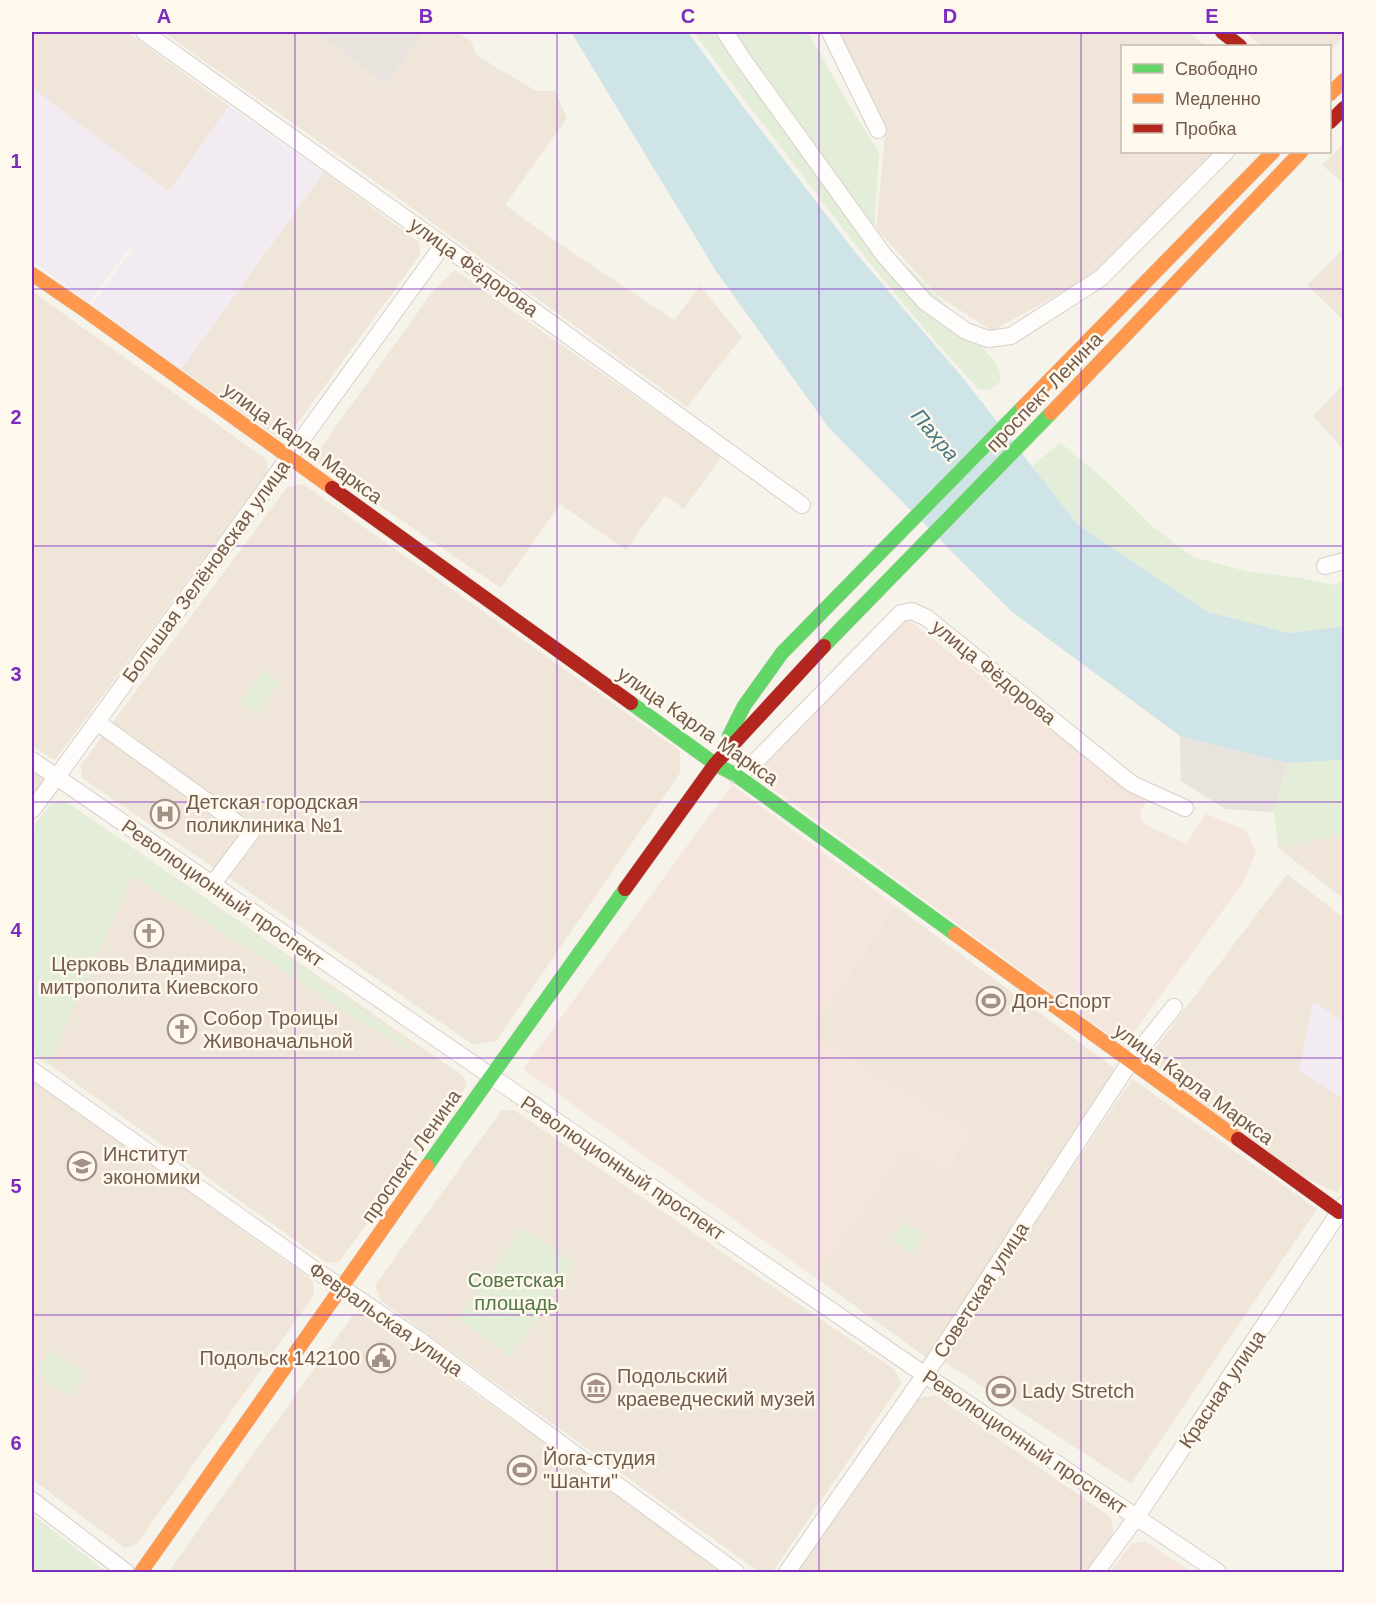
<svg xmlns="http://www.w3.org/2000/svg" width="1376" height="1604" font-family="Arial,sans-serif">
<style>
.residential{fill:#efe6d9}
.commercial{fill:#f4e6dd}
.industrial{fill:#e9e3dd}
.education{fill:#f3ebf2}
.green{fill:#e3edd7}
.water{fill:#cee4e6}
.lines{fill:none;stroke-linecap:round;stroke-linejoin:round}
.street-casing{stroke:#d6d0ca;stroke-width:18}
.fast-casing{stroke:#d6d0c9;stroke-width:15}
.slow-casing{stroke:#d6d0c9;stroke-width:15}
.jam-casing{stroke:#d6d0c9;stroke-width:15}
.street{stroke:#fefdfc;stroke-width:16}
.fast{stroke:#63d668;stroke-width:14}
.slow{stroke:#ff974d;stroke-width:14}
.jam{stroke:#b3261e;stroke-width:14}
.grid{fill:none;stroke:#7b2cbf;stroke-width:1.5;stroke-opacity:0.55}
.labels{text-anchor:middle;stroke-width:5;stroke-linejoin:round;paint-order:stroke}
.street-label{font-size:20px;fill:#745c4d;stroke:#fef8ed}
.poi-label{font-size:20px;fill:#745c4d;stroke:#fef8ed;text-anchor:start}
.park-label{font-size:20px;fill:#547845;stroke:#fef8ed}
.water-label{font-size:21px;font-style:italic;fill:#477a85;stroke:#fef8ed}
.neatline{fill:none;stroke:#7b2cbf;stroke-width:2}
.grid-label{font-size:20px;text-anchor:middle;font-weight:bold;fill:#7b2cbf}
</style>
<rect width="100%" height="100%" fill="#f6f3eb"/>
<path class="residential" d="M32,32h95l102,74 -60,86 -137,-104z
M163,32h153l69,53 40,-53h32l14,9 5,14 60,36h19l12,27 -62,87 43,31 126,84 26,-34 42,51 -55,70 -318,-230z
M839,32h349l17,14h-83v106h98l-129,124 -99,55 -55,-36 -61,-66 10,-103z
M1245,32h99v4l-14,16v-6h-68z
M1344,143v41l-22,-19z
M324,172l95,70 1,13 -134,184 -5,1 -100,-71z
M1344,248v73l-37,-36z
M455,270l266,187 -37,52 -19,-14 -39,55 -66,-46 -59,84 -189,-128 121,-169z
M32,291l235,169 1,11 -212,288h-4l-20,-14z
M1344,384v66l-31,-34z
M303,484l377,267v22l-184,268 -22,4 -392,-267 -1,-13 206,-278z
M32,768l10,7 2,9 -12,17z
M65,801l398,275 4,9 -128,177 -12,1 -295,-211v-223l19,-26z
M1344,833v66l-66,-51z
M1287,874l57,44v105l-30,-21 -15,69 45,28v82l-7,12 -33,-16 -125,-89 -31,-30z
M896,906l222,165 -191,287 -111,-80 89,-131 -30,-70 -65,-45z
M32,1079l281,202 1,14 -178,250 -11,3 -93,-69z
M1132,1079l185,130 -186,275 -188,-123z
M502,1110h12l381,260 6,13 -127,187 -5,2h-10l-379,-272 -5,-15z
M354,1314l10,1 364,257h-560z
M935,1395l176,122 3,19 -27,36h-291l121,-173z"/>
<path class="commercial" d="M907,619l215,166 24,16 -6,11 3,11 43,21 20,-30 40,16 10,22 -13,31 -119,163 -370,-271z
M732,785l164,121 -85,126 64,45 98,51 -28,46 -40,-26 -89,130 -293,-209z
M1146,1542l45,30h-81l22,-29z"/>
<path class="industrial" d="M316,32h109l-40,53z
M1180,736l107,27 -13,49 -49,-3 -44,-28z"/>
<path class="education" d="M32,88l137,103 60,-85 95,66 -143,197 -89,-64 40,-55 -3,-2 -40,55 -57,-43z
M1313,1002l31,21v76l-45,-28z"/>
<path class="green" d="M693,32h115l37,66 34,54 -5,81 81,82 43,51 3,12 -2,5 -10,7 -11,-1 -55,-62 -60,-72z
M1059,444h3l42,35 49,48 40,30 53,14 55,7 32,7 11,-5v46l-55,7 -79,-20 -132,-88 -46,-59z
M263,670l17,12 -24,32 -16,-11z
M1344,760v73l-66,15 -4,-36 13,-49z
M65,801l341,239 9,13 -67,-38 -64,-44 -151,-95 -85,189 -16,-12v-224l19,-26z
M903,1221l22,15 -12,18 -22,-15z
M523,1228l52,36 -65,92 -52,-37z
M52,1350l33,25 -16,21 -33,-25z
M32,1514l72,56 1,2h-73z"/>
<path class="water" d="M571,32h117l53,72 114,148 108,126 115,147 130,87 81,21 55,-7v134l-57,3 -107,-27 -169,-125 -182,-183 -113,-157z"/>
<g class="lines">
<g class="street-casing">
<path id="street" d="M144,32l299,213 359,260
M725,32l17,26 141,196 42,48 41,29 22,8 23,-3 90,-58 125,-126
M830,32l48,98
M1325,566l19,-5
M97,722l154,111 -39,52
M32,760l893,615 293,197
M736,775l17,-11 148,-151 11,-2 15,7 205,166 53,24
M32,810l24,-32 387,-533
M32,1070l279,197 111,75 314,230
M32,1500l94,72
M787,1572l148,-212 195,-298 44,-55
M1096,1572l40,-54 208,-313"/>
</g>
<g class="fast-casing">
<path id="fast" d="M824,646l227,-233
M631,703l84,61 21,11 219,159
M729,736l15,-30 38,-53 241,-246
M427,1166l198,-277"/>
</g>
<g class="slow-casing">
<path id="slow" d="M1330,94l14,-14
M32,274l54,37 246,177
M1023,407l250,-255
M1051,413l250,-261
M955,934l283,205
M141,1572l286,-406"/>
</g>
<g class="jam-casing">
<path id="jam" d="M1222,32l18,14
M1330,122l14,-14
M332,488l299,215
M625,889l90,-125 109,-118
M1238,1139l101,73"/>
</g>
<use href="#street" class="street"/>
<use href="#fast" class="fast"/>
<use href="#slow" class="slow"/>
<use href="#jam" class="jam"/>
</g>
<path class="grid" d="M295,32v1540M557,32v1540M819,32v1540M1081,32v1540M32,289h1312M32,546h1312M32,802h1312M32,1058h1312M32,1315h1312"/>
<defs>
<g id="hospital-ring" transform="scale(1.5)"><circle r="9.5" fill="#fef8ed" stroke="#a29184" stroke-width="1.5"/><path d="M-5-5h3v3.5h4V-5h3V5h-3V1.5h-4V5h-3Z" fill="#a29184"/></g>
<g id="church-ring" transform="scale(1.5)"><circle r="9.5" fill="#fef8ed" stroke="#a29184" stroke-width="1.5"/><path d="M-1.2-6h2.4v3.5h3.3v2.4h-3.3V6h-2.4V-.1h-3.3v-2.4h3.3Z" fill="#a29184"/></g>
<g id="stadium-ring" transform="scale(1.5)"><circle r="9.5" fill="#fef8ed" stroke="#a29184" stroke-width="1.5"/><path d="M0-5a6.5 5 0 1 0 0 10a6.5 5 0 1 0 0-10ZM-3.5-1.8h7v3.6h-7Z" fill="#a29184"/></g>
<g id="university-ring" transform="scale(1.5)"><circle r="9.5" fill="#fef8ed" stroke="#a29184" stroke-width="1.5"/><path d="M0-5L7-2L0 1L-7-2ZM-4 1L0 2.5L4 1V4Q0 6-4 4Z" fill="#a29184"/></g>
<g id="civic-ring" transform="scale(1.5)"><circle r="9.5" fill="#fef8ed" stroke="#a29184" stroke-width="1.5"/><path d="M-.6-6.5H3V-4.5H.6V-3L4-1V1h2V6H-6V1h2V-1L-.6-3ZM-1.2 2.5V6h2.4V2.5Z" fill="#a29184"/></g>
<g id="museum-ring" transform="scale(1.5)"><circle r="9.5" fill="#fef8ed" stroke="#a29184" stroke-width="1.5"/><path d="M0-6L6-3V-2H-6V-3ZM-5-1h2V3h-2ZM-1-1h2V3h-2ZM3-1h2V3H3ZM-6 4H6V6H-6Z" fill="#a29184"/></g>
</defs>
<g fill-rule="evenodd">
<use href="#hospital-ring" x="165" y="814"/>
<use href="#church-ring" x="149" y="933"/>
<use href="#stadium-ring" x="991" y="1001"/>
<use href="#church-ring" x="182" y="1029"/>
<use href="#university-ring" x="82" y="1166"/>
<use href="#civic-ring" x="381" y="1358"/>
<use href="#museum-ring" x="596" y="1388"/>
<use href="#stadium-ring" x="1001" y="1391"/>
<use href="#stadium-ring" x="522" y="1470"/>
</g>
<g class="labels">
<g class="street-label">
<text transform="translate(474 267) rotate(36)" y="7">улица Фёдорова</text>
<text transform="translate(1044 392) rotate(-46)" y="7">проспект Ленина</text>
<text transform="translate(303 443) rotate(36)" y="7">улица Карла Маркса</text>
<text transform="translate(206 571) rotate(-54)" y="7">Большая Зелёновская улица</text>
<text transform="translate(994 672) rotate(39)" y="7">улица Фёдорова</text>
<text transform="translate(698 726) rotate(35)" y="7">улица Карла Маркса</text>
<text transform="translate(223 893) rotate(35)" y="7">Революционный проспект</text>
<text transform="translate(1194 1084) rotate(36)" y="7">улица Карла Маркса</text>
<text transform="translate(411 1156) rotate(-55)" y="7">проспект Ленина</text>
<text transform="translate(623 1168) rotate(34)" y="7">Революционный проспект</text>
<text transform="translate(981 1290) rotate(-57)" y="7">Советская улица</text>
<text transform="translate(386 1319) rotate(35)" y="7">Февральская улица</text>
<text transform="translate(1222 1389) rotate(-56)" y="7">Красная улица</text>
<text transform="translate(1025 1442) rotate(34)" y="7">Революционный проспект</text>
</g>
<g class="poi-label">
<text x="186" y="809">Детская городская<tspan x="186" dy="23">поликлиника №1</tspan></text>
<text x="149" y="971" text-anchor="middle">Церковь Владимира,<tspan x="149" dy="23">митрополита Киевского</tspan></text>
<text x="1012" y="1008">Дон-Спорт</text>
<text x="203" y="1025">Собор Троицы<tspan x="203" dy="23">Живоначальной</tspan></text>
<text x="103" y="1161">Институт<tspan x="103" dy="23">экономики</tspan></text>
<text x="360" y="1365" text-anchor="end">Подольск 142100</text>
<text x="617" y="1383">Подольский<tspan x="617" dy="23">краеведческий музей</tspan></text>
<text x="1022" y="1398">Lady Stretch</text>
<text x="543" y="1465">Йога-студия<tspan x="543" dy="23">"Шанти"</tspan></text>
</g>
<g class="park-label">
<text x="516" y="1287">Советская<tspan x="516" dy="23">площадь</tspan></text>
</g>
<g class="water-label">
<text transform="translate(935 435) rotate(50)" y="7">Пахра</text>
</g>
</g>
<rect width="1376" height="1604" fill="none" stroke="#fef8ed" stroke-width="66"/>
<rect x="1121" y="45" width="210" height="108" fill="#fef8ed" stroke="#c7baad" stroke-width="1.5"/>
<rect x="1133" y="64" width="30" height="9" fill="#63d668" stroke="#c7baad" stroke-width="1.5"/>
<text x="1175" y="75" font-size="18" fill="#745c4d">Свободно</text>
<rect x="1133" y="94" width="30" height="9" fill="#ff974d" stroke="#c7baad" stroke-width="1.5"/>
<text x="1175" y="105" font-size="18" fill="#745c4d">Медленно</text>
<rect x="1133" y="124" width="30" height="9" fill="#b3261e" stroke="#c7baad" stroke-width="1.5"/>
<text x="1175" y="135" font-size="18" fill="#745c4d">Пробка</text>
<rect x="33" y="33" width="1310" height="1538" class="neatline"/>
<g class="grid-label">
<text x="164" y="23">A</text>
<text x="426" y="23">B</text>
<text x="688" y="23">C</text>
<text x="950" y="23">D</text>
<text x="1212" y="23">E</text>
<text x="16" y="168">1</text>
<text x="16" y="424">2</text>
<text x="16" y="681">3</text>
<text x="16" y="937">4</text>
<text x="16" y="1193">5</text>
<text x="16" y="1450">6</text>
</g>
</svg>
